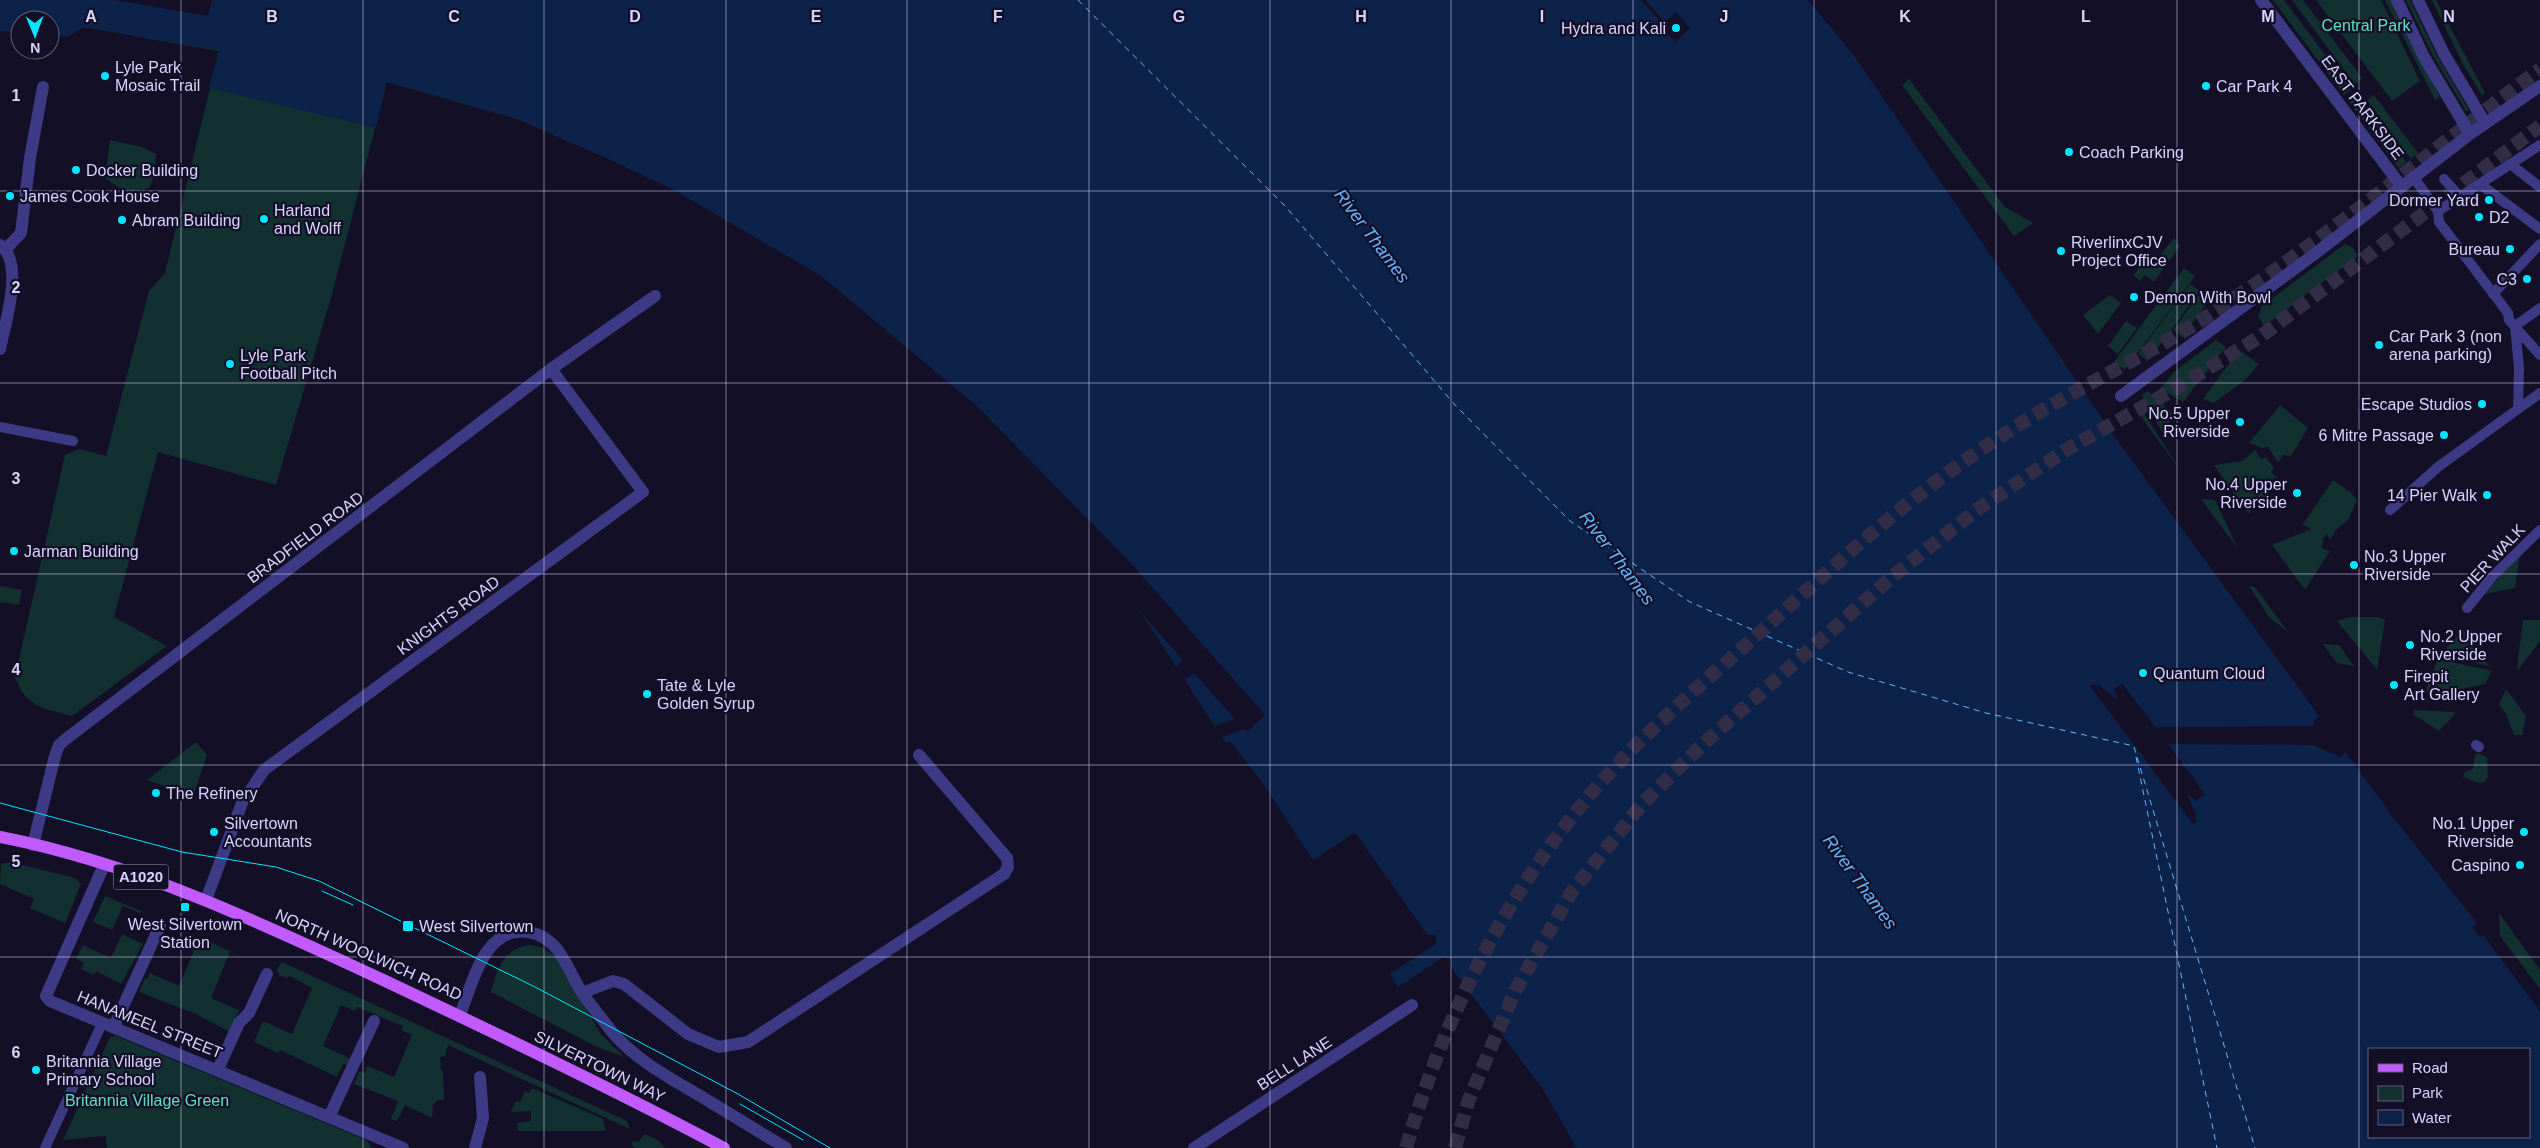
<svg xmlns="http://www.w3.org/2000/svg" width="2540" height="1148" font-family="Arial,sans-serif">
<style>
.green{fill:#12302f}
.water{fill:#0c2248;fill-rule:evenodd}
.pier{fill:#130f26}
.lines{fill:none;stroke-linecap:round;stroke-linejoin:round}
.ferry{stroke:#62b6ff;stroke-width:1;stroke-dasharray:6 5;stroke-linecap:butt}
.trunk-tunnel{stroke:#312d47;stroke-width:14;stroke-dasharray:14 7;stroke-linecap:butt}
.pedestrian{stroke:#3d3a85;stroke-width:10}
.minor{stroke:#3d3a85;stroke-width:12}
.primary{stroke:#c25bff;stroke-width:12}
.tram{stroke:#00e5ff;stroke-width:1}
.grid{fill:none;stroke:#d9d4ff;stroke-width:1;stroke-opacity:0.55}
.poi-dot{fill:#00e5ff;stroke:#130f26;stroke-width:2}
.labels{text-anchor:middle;stroke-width:4.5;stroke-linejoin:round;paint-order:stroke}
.shield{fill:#130f26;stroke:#9e99be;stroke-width:1}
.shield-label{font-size:15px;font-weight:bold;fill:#d9d4ff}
.park-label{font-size:16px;fill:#5fe0c0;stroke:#130f26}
.poi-label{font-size:16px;fill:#d9d4ff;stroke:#130f26;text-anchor:start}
.street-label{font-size:16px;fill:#d9d4ff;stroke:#130f26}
.water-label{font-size:18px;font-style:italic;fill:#62b6ff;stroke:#130f26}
.grid-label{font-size:16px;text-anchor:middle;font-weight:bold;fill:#d9d4ff;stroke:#130f26;stroke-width:4.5;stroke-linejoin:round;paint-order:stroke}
</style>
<rect width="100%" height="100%" fill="#130f26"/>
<path class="green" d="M0,0h498l480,317 504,644 95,187 -34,-59 -92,-122v-8l-8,-2 -45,30 -8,-13 46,-30v-9l-9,-1 -72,-102 -42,28 -50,-77 -33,-42 -3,2 -5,-6 -106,-163 13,-13 -152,-155 -157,-131 -151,-88 -67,-31 -85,-37 -130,-37 -55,212 -56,191 -118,-33 -44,165 53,29 -95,70c-27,-7 -47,-9 -57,-39l50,-222 14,-6 27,7 43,-165 16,-18 54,-222 -130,-23h-7l-14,8 -18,-1v-15h-30v12l-20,-1z
M2273,0h11l67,89 -7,6z
M2292,0h11l59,78 -7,6z
M2316,0h65l39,81 -28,20z
M2385,0h6l49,97 -5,3z
M2406,0h4l26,54 33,56 -3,1 -33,-55z
M2432,0h4l49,93 -3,2 -17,-27z
M1909,79l96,128 28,16 -19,13 -112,-151z
M2355,95l51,67 -8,6 -50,-68z
M2374,95l44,58 -7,6 -44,-59z
M110,140l32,7 14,7 -1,16 -5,17c-19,10 -28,3 -45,-9z
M2174,238l6,8 -26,36 -9,-7 -5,6 -7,-6 18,-19 4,5z
M2345,244l7,3 6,9 -94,70 -6,-10 4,-10z
M2184,268l11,8 -70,94 -11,-8z
M2190,284l10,7 -52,70 -10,-7z
M2201,292l9,7 -28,38 -9,-7z
M2110,295l11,8 -23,31 -15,-19z
M2126,321l11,7 -19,26 -10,-8z
M2216,340l10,7 -43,55 -23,-13 15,-18z
M2239,350l20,14 -14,16 -31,23 -11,-4z
M2148,391l24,22 -6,26 -24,-44z
M2136,401l45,70 -46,-62z
M2280,405l28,23 -17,28 -8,-1 -5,8 -10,-16 -6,1 -13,-5z
M2255,450l6,9 5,-2 8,11 -3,4 7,6h-5l-6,19 -7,-1 -11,18 -35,-49 28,-4z
M2333,480l17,12 7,8 -9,20 -12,10 -6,10 -3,-6 -4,5 -1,10 8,2 -25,39 -33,-45 39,-16 -8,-5z
M2201,499l14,1 23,49z
M2520,554l-5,34 -30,6z
M0,586l22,4 -3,15 -19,-3z
M2249,586l6,1 33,45 -19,-15z
M2350,617h29l6,3 -8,50 -40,-49z
M2523,620h17v21l-21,28 -2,-1z
M2463,630l26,36 -49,-11z
M2323,644l16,1 15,21 -17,-3z
M2438,659l54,12 -7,13 -56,12 -3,-6z
M2506,689l20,27 -4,19h-8l-8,-21 -7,-10z
M2415,710l39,2 1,2 -16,17 -25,-16 -1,-4z
M196,742l11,13 -14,41 -46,-16z
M2478,753l9,4 1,19 -3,6 -7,1 -15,-6 2,-5 8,-3 2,-14z
M10,862l65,16 6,6 -16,39 -35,-15 4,-9 -34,-15 1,-20z
M105,896l36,15 -1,2 -17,-7 -11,24 -19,-8z
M2499,913l41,57v19l-40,-53z
M122,934l21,10 -22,40 -25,-13 -2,4 -13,-6 3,-6 -8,-4 7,-14 28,13z
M200,937l44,21 -14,-6 -19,46 28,12 -9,22 -34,-18 -57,-22 6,-14 2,1 3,-6 29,13z
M529,945l12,2 15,10 44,76 24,24 -27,-10 -106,-55c6,-23 13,-43 38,-47z
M282,962l345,159 3,8 -182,-84 -3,11 -5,1 1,13h2l1,30h-6l-5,5 -1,13 -27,-13 -8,16 -6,-2 7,-18 -44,-17 5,-13 6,2 2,-7 27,11 18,-42 -11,-5 2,-4 -46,-19 -2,4 -14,-6 -18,41 27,12 -3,7 -4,-1 -6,13 -57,-27 -2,3 -24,-11 9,-21 29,13 20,-46 -22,-12 -3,2 -8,-3 -2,-6z
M116,1036l250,104 6,8h-265l-1,-12 -43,4 47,-103z
M532,1088l71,31 3,12h-88l-1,-8 14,-2v-10l-20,1 5,-11 4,1 5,-11 4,2z
M645,1134l13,6 7,8h-30l-4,-4 2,-3 5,1z"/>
<path class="water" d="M0,0h1808l45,54 264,386 279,381 81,102 -5,4 8,10 3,-2 57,76v137h-963l-34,-59 -92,-122v-9l-8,-1 -45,30 -8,-13 46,-30v-9l-9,-1 -72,-102 -42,28 -50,-77 -33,-42 -3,2 -5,-6 -106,-163 13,-13 -152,-155 -157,-131 -151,-88 -67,-31 -85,-37 -130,-37 -11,46 -167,-40 10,-38 -130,-22h-7l-14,8 -18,-1v-15h-30v12l-20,-1zM2369,1049h160v88h-160z"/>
<path class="pier" d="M115,0h97l-4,16z
M1641,0h4l20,22 11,-10 14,16 -15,14 -14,-16 2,-2z
M1129,561l136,154 -18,17 -3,-3 -22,8 -7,-11 20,-7 -41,-46 -9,7 -9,-13 7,-7 -50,-57 -17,-29z
M2122,683l33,44 159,-1v-6l6,-4 26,36 -6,5 -27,-12 -145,-1 37,50 -8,7 -10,-7 9,21v7l-3,2 -103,-138 3,-2 7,2 18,15 -4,-12z"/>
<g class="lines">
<path class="ferry" d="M1078,0l208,207 169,198 115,116 120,81 158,70 138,41 148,33
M2134,747l121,401
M2136,757l81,391"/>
<path class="trunk-tunnel" d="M1406,1148c39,-134 102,-260 195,-366 50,-56 108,-104 164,-154 62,-56 124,-113 191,-161 32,-23 67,-46 101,-65 52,-30 105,-56 154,-88 114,-75 220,-163 329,-245
M1455,1148l13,-46 47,-111 56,-98 70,-88 61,-60 191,-169 85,-67 91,-61 104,-58 88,-54 279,-210"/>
<path class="pedestrian" d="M2510,164l30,23
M2414,178l24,33 1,11 69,91 1,7 31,35
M2444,179l16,18
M2480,184l60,45
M2438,211l102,-66
M2493,294l47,-50
M2518,409l1,-41 -4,-42 25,-18
M0,427l73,14
M2390,510l48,-43 102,-74
M2467,608l25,-31 48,-47
M2476,745l3,2
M45,1148l55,-120"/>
<path class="minor" d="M2261,0l141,187
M2397,0l27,57 46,77
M2418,0l26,54 41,69
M0,245c25,17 5,79 0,104
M5,250l16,-17 9,-75 13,-71
M2121,396l191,-140 158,-122 70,-48
M33,845l22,-89 4,-11 7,-6 485,-370 104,-73
M104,865l-58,131 4,5 353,147
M206,900l36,-97 22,-33 379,-278 -92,-123
M582,993l31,-12 11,3 64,50 31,13 29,-5 256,-168 4,-7 -1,-9 -88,-103
M460,1015c12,-30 24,-90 68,-83 33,5 39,39 55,62 9,13 20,26 30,39 24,28 57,45 89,64 28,17 56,34 84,51
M114,1026l46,-100
M218,1069l21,-46 10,-10 18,-39
M329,1117l45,-96
M475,1148l8,-30 -3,-41
M1194,1148l218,-143"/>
<path class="primary" d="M0,837c133,26 257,84 379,141 116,55 232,110 345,170"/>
<path class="tram" d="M0,803l182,49 94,15 43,14 216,106 203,107 92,54
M322,891l31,14
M740,1104l63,36"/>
</g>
<path class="grid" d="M181,0v1148M363,0v1148M544,0v1148M726,0v1148M907,0v1148M1089,0v1148M1270,0v1148M1451,0v1148M1633,0v1148M1814,0v1148M1996,0v1148M2177,0v1148M2359,0v1148M0,191h2540M0,383h2540M0,574h2540M0,765h2540M0,957h2540"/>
<g class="poi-dot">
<circle cx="1676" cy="28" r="5"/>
<circle cx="105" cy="76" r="5"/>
<circle cx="2206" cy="86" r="5"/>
<circle cx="2069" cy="152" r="5"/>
<circle cx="76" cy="170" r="5"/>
<circle cx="10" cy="196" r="5"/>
<circle cx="2489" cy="200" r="5"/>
<circle cx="2479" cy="217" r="5"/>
<circle cx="264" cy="219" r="5"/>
<circle cx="122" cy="220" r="5"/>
<circle cx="2510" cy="249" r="5"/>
<circle cx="2061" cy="251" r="5"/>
<circle cx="2527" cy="279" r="5"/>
<circle cx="2134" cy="297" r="5"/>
<circle cx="2379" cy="345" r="5"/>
<circle cx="230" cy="364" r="5"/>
<circle cx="2482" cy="404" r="5"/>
<circle cx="2240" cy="422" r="5"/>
<circle cx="2444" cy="435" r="5"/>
<circle cx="2297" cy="493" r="5"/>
<circle cx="2487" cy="495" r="5"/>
<circle cx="14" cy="551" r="5"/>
<circle cx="2354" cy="565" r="5"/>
<circle cx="2410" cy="645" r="5"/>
<circle cx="2143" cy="673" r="5"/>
<circle cx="2394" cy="685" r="5"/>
<circle cx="647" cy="694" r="5"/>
<circle cx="156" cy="793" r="5"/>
<circle cx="214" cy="832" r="5"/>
<circle cx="2524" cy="832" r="5"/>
<circle cx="2520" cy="865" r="5"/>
<rect x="180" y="902" width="10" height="10" rx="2.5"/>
<rect x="402" y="920" width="12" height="12" rx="2.5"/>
<circle cx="36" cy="1070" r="5"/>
</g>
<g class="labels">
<rect class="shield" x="113.5" y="864.5" width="55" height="25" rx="4"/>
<g class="shield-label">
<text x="141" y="882">A1020</text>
</g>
<g class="park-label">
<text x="2366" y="31">Central Park</text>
<text x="147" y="1106">Britannia Village Green</text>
</g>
<g class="poi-label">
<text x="1666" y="34" text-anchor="end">Hydra and Kali</text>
<text x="115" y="73">Lyle Park<tspan x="115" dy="18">Mosaic Trail</tspan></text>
<text x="2216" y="92">Car Park 4</text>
<text x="2079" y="158">Coach Parking</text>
<text x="86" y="176">Docker Building</text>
<text x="20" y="202">James Cook House</text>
<text x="2479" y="206" text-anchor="end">Dormer Yard</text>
<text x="274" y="216">Harland<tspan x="274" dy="18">and Wolff</tspan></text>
<text x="2489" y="223">D2</text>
<text x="132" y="226">Abram Building</text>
<text x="2071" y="248">RiverlinxCJV<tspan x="2071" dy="18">Project Office</tspan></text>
<text x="2500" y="255" text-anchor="end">Bureau</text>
<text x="2517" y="285" text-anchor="end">C3</text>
<text x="2144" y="303">Demon With Bowl</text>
<text x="2389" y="342">Car Park 3 (non<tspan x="2389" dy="18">arena parking)</tspan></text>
<text x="240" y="361">Lyle Park<tspan x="240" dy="18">Football Pitch</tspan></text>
<text x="2472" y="410" text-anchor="end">Escape Studios</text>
<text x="2230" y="419" text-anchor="end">No.5 Upper<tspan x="2230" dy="18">Riverside</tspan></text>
<text x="2434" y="441" text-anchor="end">6 Mitre Passage</text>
<text x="2287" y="490" text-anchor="end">No.4 Upper<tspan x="2287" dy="18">Riverside</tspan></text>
<text x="2477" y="501" text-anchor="end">14 Pier Walk</text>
<text x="24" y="557">Jarman Building</text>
<text x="2364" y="562">No.3 Upper<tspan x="2364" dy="18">Riverside</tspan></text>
<text x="2420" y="642">No.2 Upper<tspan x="2420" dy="18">Riverside</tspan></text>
<text x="2153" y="679">Quantum Cloud</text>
<text x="2404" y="682">Firepit<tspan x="2404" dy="18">Art Gallery</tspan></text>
<text x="657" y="691">Tate &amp; Lyle<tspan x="657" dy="18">Golden Syrup</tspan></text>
<text x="166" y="799">The Refinery</text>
<text x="224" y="829">Silvertown<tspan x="224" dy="18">Accountants</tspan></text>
<text x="2514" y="829" text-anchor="end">No.1 Upper<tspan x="2514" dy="18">Riverside</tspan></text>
<text x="2510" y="871" text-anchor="end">Caspino</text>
<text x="185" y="930" text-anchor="middle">West Silvertown<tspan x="185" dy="18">Station</tspan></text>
<text x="419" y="932">West Silvertown</text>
<text x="46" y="1067">Britannia Village<tspan x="46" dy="18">Primary School</tspan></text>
</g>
<g class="street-label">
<text transform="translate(2363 107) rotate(53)" y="6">EAST PARKSIDE</text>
<text transform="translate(305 537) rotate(-37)" y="6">BRADFIELD ROAD</text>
<text transform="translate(2492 558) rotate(-47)" y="6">PIER WALK</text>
<text transform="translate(448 615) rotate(-36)" y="6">KNIGHTS ROAD</text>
<text transform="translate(369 954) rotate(24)" y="6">NORTH WOOLWICH ROAD</text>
<text transform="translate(150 1024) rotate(22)" y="6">HANAMEEL STREET</text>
<text transform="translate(1294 1063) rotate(-33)" y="6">BELL LANE</text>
<text transform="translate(600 1066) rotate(26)" y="6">SILVERTOWN WAY</text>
</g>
<g class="water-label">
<text transform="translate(1372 236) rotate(53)" y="6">River Thames</text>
<text transform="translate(1617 558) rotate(53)" y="6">River Thames</text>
<text transform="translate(1860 882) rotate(54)" y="6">River Thames</text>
</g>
</g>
<g class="grid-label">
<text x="91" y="22">A</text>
<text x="272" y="22">B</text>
<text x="454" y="22">C</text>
<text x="635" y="22">D</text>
<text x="816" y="22">E</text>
<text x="998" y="22">F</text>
<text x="1179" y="22">G</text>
<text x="1361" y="22">H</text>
<text x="1542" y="22">I</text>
<text x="1724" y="22">J</text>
<text x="1905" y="22">K</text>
<text x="2086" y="22">L</text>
<text x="2268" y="22">M</text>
<text x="2449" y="22">N</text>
<text x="16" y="101">1</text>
<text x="16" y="293">2</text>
<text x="16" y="484">3</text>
<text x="16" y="675">4</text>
<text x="16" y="867">5</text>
<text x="16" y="1058">6</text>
</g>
<rect x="2368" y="1048" width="162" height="90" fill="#130f26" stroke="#625e7d"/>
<rect x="2378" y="1064" width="25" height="8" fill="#c25bff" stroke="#625e7d"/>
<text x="2412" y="1073" font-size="15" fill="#d9d4ff">Road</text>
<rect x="2378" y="1086" width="25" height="15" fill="#12302f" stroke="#625e7d"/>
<text x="2412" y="1098" font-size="15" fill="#d9d4ff">Park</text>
<rect x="2378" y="1110" width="25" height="15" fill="#0c2248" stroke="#625e7d"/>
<text x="2412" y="1123" font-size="15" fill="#d9d4ff">Water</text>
<g transform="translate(35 35) rotate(179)"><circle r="24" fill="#130f26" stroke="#625e7d"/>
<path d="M0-4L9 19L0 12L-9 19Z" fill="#00e5ff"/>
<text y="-8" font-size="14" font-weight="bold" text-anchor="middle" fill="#d9d4ff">N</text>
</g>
</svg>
